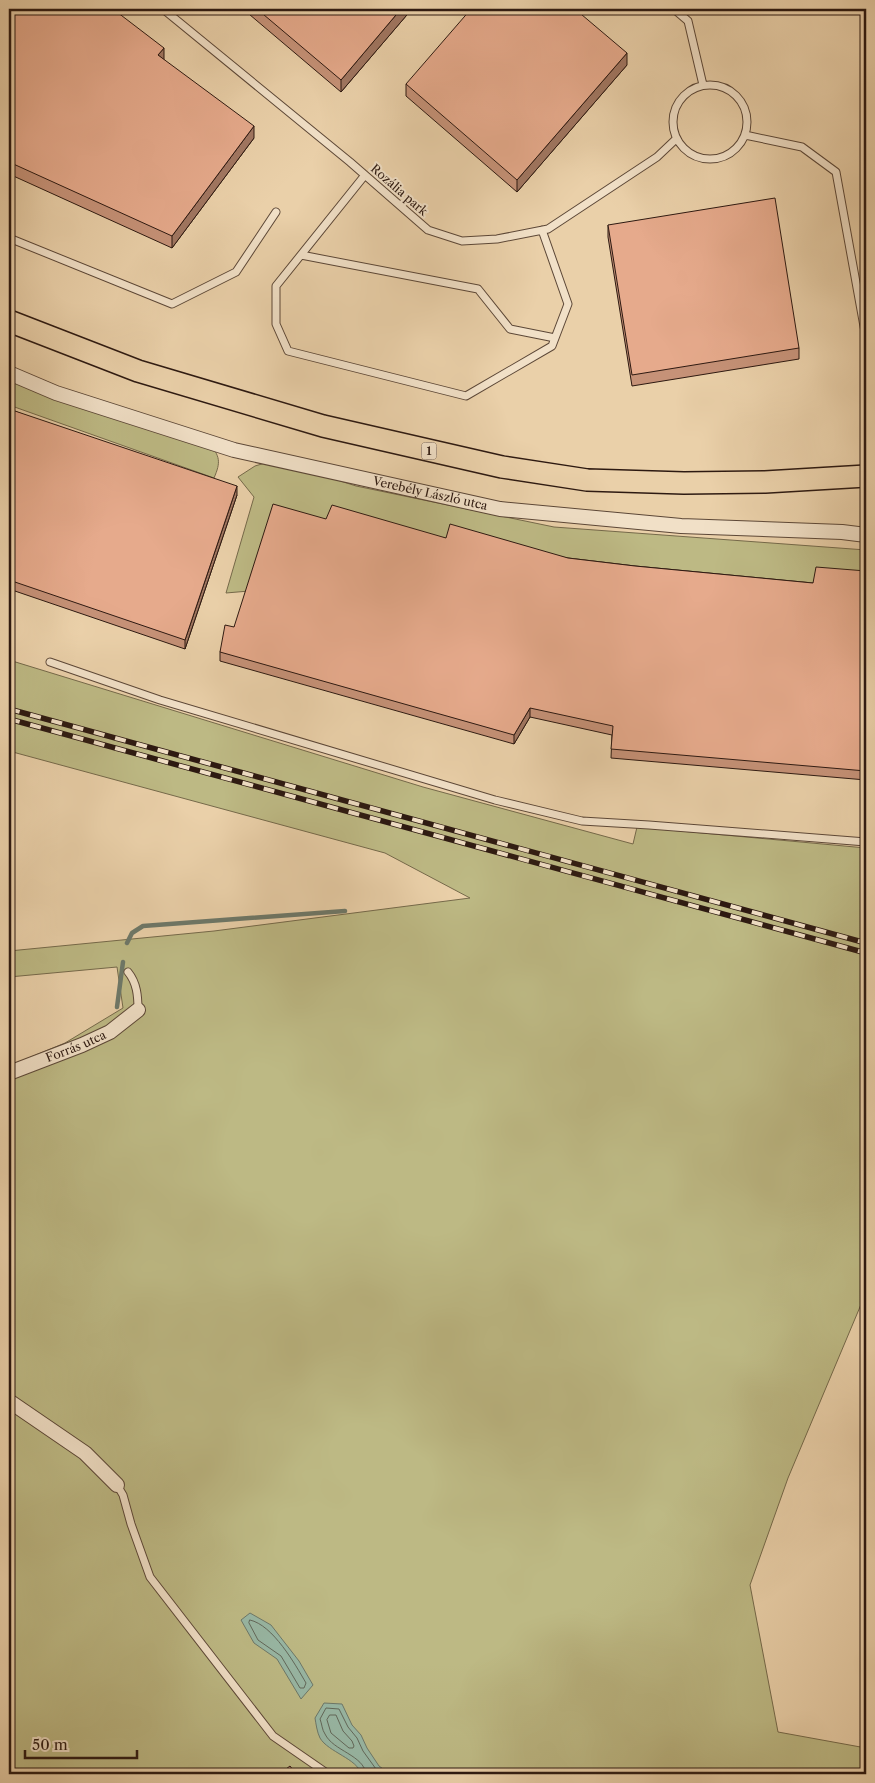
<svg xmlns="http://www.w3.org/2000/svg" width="875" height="1783" font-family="'Libre Caslon Text',serif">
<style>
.green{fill:#bdb984;stroke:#75694a}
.water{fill:#98b7a4;stroke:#6d7869}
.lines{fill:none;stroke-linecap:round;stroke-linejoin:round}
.shore{stroke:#62685a;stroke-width:1}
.stream{stroke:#6d7869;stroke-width:4.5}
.service-casing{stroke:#5c4737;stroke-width:9}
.minor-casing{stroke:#5c4737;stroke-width:16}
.primary-casing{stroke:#2d1911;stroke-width:24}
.service{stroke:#f1e0c7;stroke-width:7}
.minor{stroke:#f1e0c7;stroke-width:14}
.primary{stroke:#ead0a9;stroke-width:21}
.rail-casing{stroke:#2d1911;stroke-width:5.5}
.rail{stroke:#f1e0c7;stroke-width:4;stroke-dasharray:11;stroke-linecap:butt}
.wall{fill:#c69278;stroke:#2d1911}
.shaded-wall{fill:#a17762;stroke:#2d1911}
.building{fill:#e6aa8c;stroke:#2d1911}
.labels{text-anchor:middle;stroke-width:4;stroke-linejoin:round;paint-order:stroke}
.shield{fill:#f1e0c7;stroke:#685548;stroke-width:1}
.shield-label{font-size:11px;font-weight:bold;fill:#2d1911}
.street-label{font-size:12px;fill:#2d1911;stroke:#f1e0c7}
</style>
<rect width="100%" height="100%" fill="#ead0a9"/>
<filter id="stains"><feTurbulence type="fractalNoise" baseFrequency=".004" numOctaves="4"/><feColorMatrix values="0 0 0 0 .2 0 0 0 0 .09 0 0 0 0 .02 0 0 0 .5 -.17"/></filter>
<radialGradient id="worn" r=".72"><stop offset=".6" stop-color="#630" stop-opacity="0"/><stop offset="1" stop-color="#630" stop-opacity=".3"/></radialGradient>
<path class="green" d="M9,371l200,72c11,13 12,19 5,35l-205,-73z
M275,460l81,26 198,41 312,23v30l-53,12 -367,-45 -197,44 -23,2 28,-96 -16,-20 17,-11z
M9,660l414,127 210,57 4,-17 229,21v439l-1,8 -77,183 -38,107 28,147 88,16v26h-857v-708l56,-23 58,-35 -6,-41 -108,10v-26l205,-20 256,-33 -85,-45 -376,-102z"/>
<path class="water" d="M250,1613l21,12 28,36 14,24 -12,14 -24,-40 -23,-16 -13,-23z
M324,1703l18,1 10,21 9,10 6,13 12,18 11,8h-29c-3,-15 -33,-22 -41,-36 -3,-6 -4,-14 -5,-20z"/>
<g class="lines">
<path class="shore" d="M250,1620c23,5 45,44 56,63l-2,5h-4l-19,-32 -23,-16 -9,-17z
M330,1715h6l7,16 9,10 2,5 -1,2h-4l-18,-15 -4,-13z
M366,1774c-2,-19 -33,-23 -41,-40 -3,-4 -3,-10 -5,-15l6,-11 13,1 9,18 9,11 6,13 13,18 7,5"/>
<path class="stream" d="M127,943l5,-10 11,-7 202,-15
M117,1007l6,-45"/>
<g class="service-casing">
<path id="service" d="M163,9l187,153 78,68 34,11 35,-2 51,-10 109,-72 19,-18
M674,9l14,12 15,64
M673 122a37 37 0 1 1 74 0a37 37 0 1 1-74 0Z
M745,135l57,12 34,25 29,160
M365,175l-89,111v38l12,27 178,45 86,-50 16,-42 -26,-74
M9,238l163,66 64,-32 40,-60
M301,255l177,34 32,40 45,9
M50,662l110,38 335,100 87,21 67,4 217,17
M128,972c9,11 10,24 10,38
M117,1485l6,10 8,29 19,53 123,159 55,38"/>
</g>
<g class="minor-casing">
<g id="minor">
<path id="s1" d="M9,373l47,20 178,57 266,59 181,17 161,6 24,3"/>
<path id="s2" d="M9,1073l73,-28 28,-13 28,-22"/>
<path d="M9,1401l76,52 32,32"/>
</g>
</g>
<g class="primary-casing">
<path id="primary" d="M9,321l129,50 185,55 179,41 85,13 97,3 81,-1 101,-6"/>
</g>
<use href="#service" class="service"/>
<use href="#minor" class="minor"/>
<use href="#primary" class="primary"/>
<g class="rail-casing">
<path id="rail" d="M9,709l857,234
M9,719l857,234"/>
</g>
<use href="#rail" class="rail"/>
</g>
<path class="wall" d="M9,9l155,51 90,78 -82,110 -163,-74z
M243,9h169l-71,83z
M627,65l-110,127 -111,-96v-12z
M608,225l191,123v11l-167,27 -24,-149z
M9,409l228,86 -52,154 -176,-60z
M326,519l242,39 67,8 178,17 53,-12v209l-255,-22 1,-23 -82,-18 -16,27 -294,-83v-9l14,-25z"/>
<path class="shaded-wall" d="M401,9h11l-71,83v-12z
M164,48v12l-6,-5z
M627,53v12l-110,127v-12z
M254,126v12l-82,110v-12z
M237,486v9l-52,154v-9z
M530,708v9l-16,27v-9z"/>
<path class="building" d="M9,9h104l51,39 -6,7 96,71 -82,110 -163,-74z
M257,9h144l-60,71z
M471,9h104l52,44 -110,127 -111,-96z
M775,198l24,150 -167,27 -24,-150z
M9,409l228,77 -52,154 -176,-60z
M273,504l53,15 6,-14 114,33 4,-14 118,34 67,8 178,17 3,-16 50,4v200l-255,-22 2,-23 -83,-18 -16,27 -294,-83 5,-27 9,2z
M290,1766l3,4 5,-1 2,5h-42v-5h28z"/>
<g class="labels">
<rect class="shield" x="421.5" y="442.5" width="15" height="17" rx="4"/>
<g class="shield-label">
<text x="429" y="455">1</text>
</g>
<g class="street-label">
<text transform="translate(399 190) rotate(41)" y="4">Rozália park</text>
<text dy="4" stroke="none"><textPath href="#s1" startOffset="439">Verebély László utca</textPath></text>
<text dy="4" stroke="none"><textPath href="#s2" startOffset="72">Forrás utca</textPath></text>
</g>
</g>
<rect width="875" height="1783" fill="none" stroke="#ead0a9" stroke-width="30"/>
<rect x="10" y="10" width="855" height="1763" fill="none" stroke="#2d1911" stroke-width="2.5"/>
<rect x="15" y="15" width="845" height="1753" fill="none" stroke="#2d1911"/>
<path d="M25 1750v8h112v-8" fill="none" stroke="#2d1911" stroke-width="2.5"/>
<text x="32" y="1750" font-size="15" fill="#2d1911" stroke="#f1e0c7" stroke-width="4" paint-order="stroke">50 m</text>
<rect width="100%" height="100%" filter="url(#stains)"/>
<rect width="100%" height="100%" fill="url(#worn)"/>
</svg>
